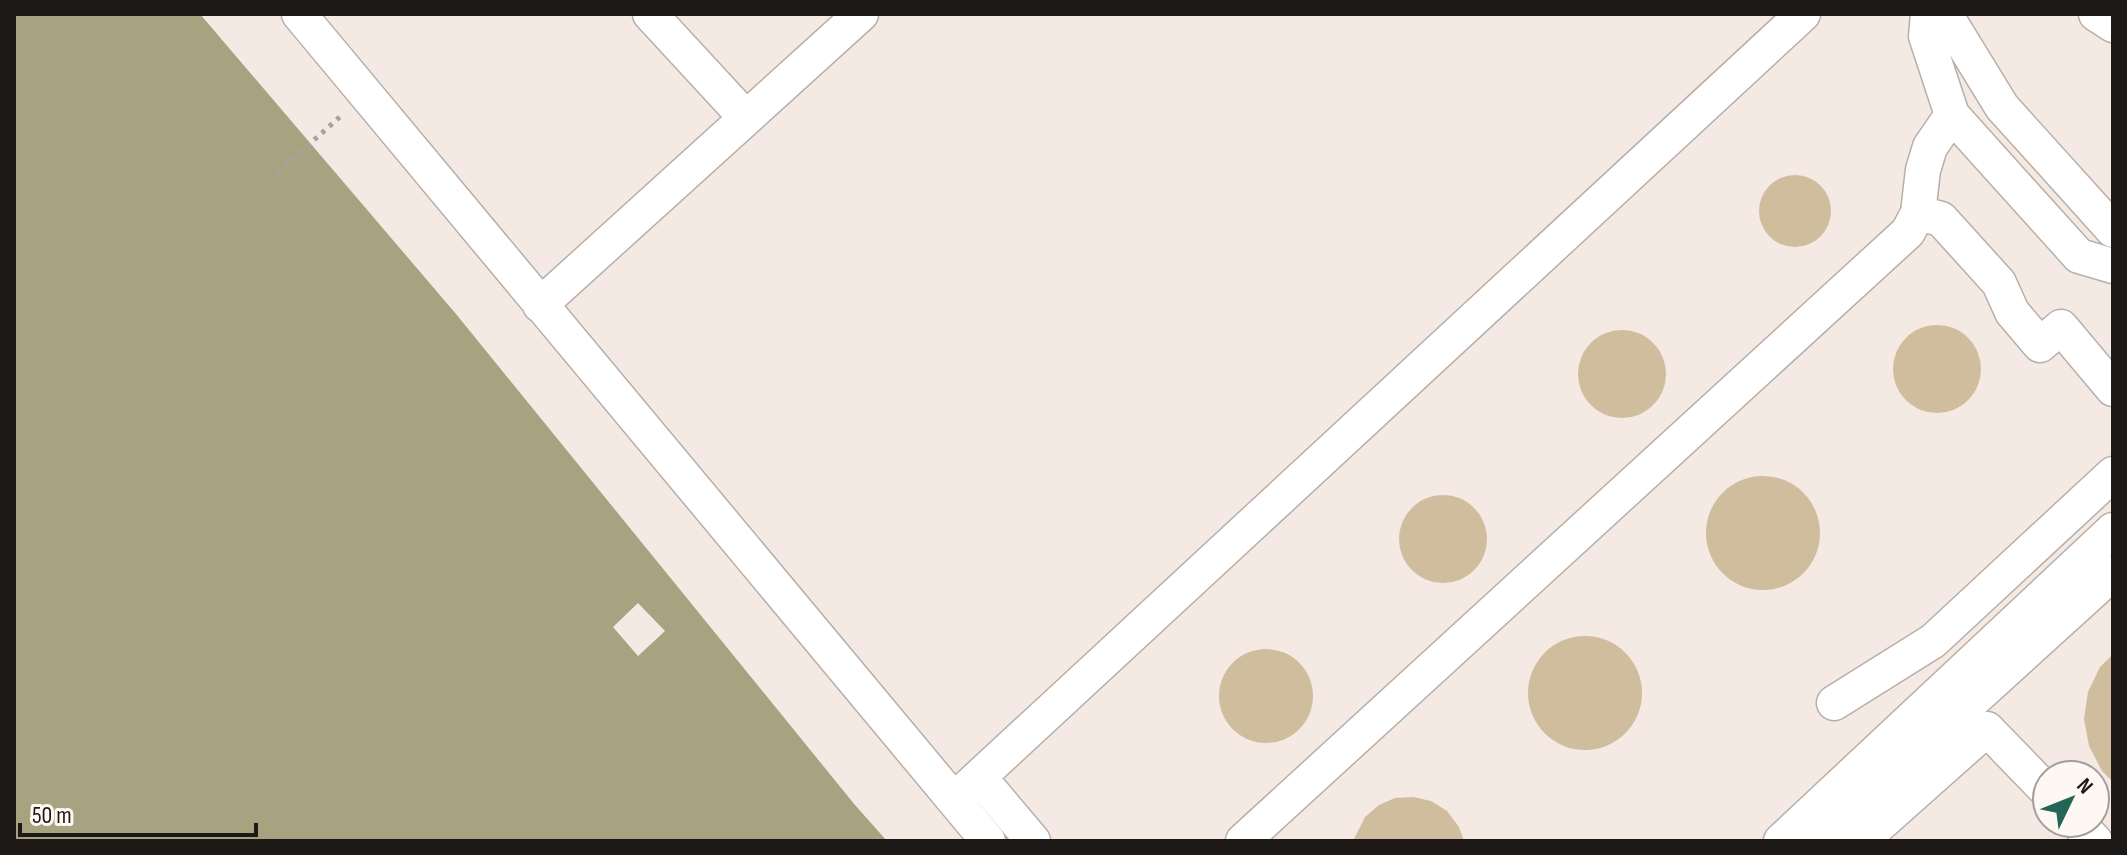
<svg xmlns="http://www.w3.org/2000/svg" width="2127" height="855" font-family="'Sofia Sans Condensed',sans-serif">
<style>
.water{fill:#a7a381}
.pier{fill:#f4e9e3}
.building{fill:#d0bd9e}
.lines{fill:none;stroke-linecap:round;stroke-linejoin:round}
.minor-casing{stroke:#b8afa8;stroke-width:37}
.path{stroke:#aaa19d;stroke-width:5;stroke-dasharray:4 6;stroke-linecap:butt}
.minor{stroke:#fff;stroke-width:34}
</style>
<rect width="100%" height="100%" fill="#f4e9e3"/>
<path class="water" d="M14,14h188l705,827h-893z"/>
<path class="pier" d="M200,14h7l254,292 450,535h-24l-32,-36 -399,-491z
M638,603l27,28 -27,25 -25,-29z"/>
<path class="building" d="M1759 211a36 36 0 1 1 72 0a36 36 0 1 1-72 0Z
M1893 369a44 44 0 1 1 88 0a44 44 0 1 1-88 0Z
M1578 374a44 44 0 1 1 88 0a44 44 0 1 1-88 0Z
M1706 533a57 57 0 1 1 114 0a57 57 0 1 1-114 0Z
M1399 539a44 44 0 1 1 88 0a44 44 0 1 1-88 0Z
M1528 693a57 57 0 1 1 114 0a57 57 0 1 1-114 0Z
M1219 696a47 47 0 1 1 94 0a47 47 0 1 1-94 0Z
M2113,654v128l-11,-11 -13,-25 -5,-27 4,-27 12,-25z
M1413,797l18,4 16,10 12,16 5,14h-111l12,-24 14,-12 16,-7z"/>
<g class="lines">
<g class="minor-casing">
<path id="minor" d="M299,14l689,827
M650,14l96,104
M1928,14l-2,22 26,79 127,141 34,10
M1945,14l57,93 111,123
M2096,14l17,11
M1918,213l5,-43 7,-23 22,-32
M540,305l321,-291
M1834,703l99,-62 180,-167
M979,777l54,64
M954,800l849,-786
M2078,823l17,18
M1243,841l665,-609 10,-19 23,6 58,64 13,29 28,33 21,-18 52,62
M1781,841l332,-311
M1818,841l295,-268
M1861,841l126,-112 60,62"/>
</g>
<path class="path" d="M277,173l65,-58"/>
<use href="#minor" class="minor"/>
</g>
<rect width="2127" height="855" fill="none" stroke="#1d1917" stroke-width="32"/>
<g transform="translate(2071 799) rotate(47)"><circle r="38" fill="#fef8f4" stroke="#a49f9c" stroke-width="2"/>
<path d="M0-6L14 30L0 20L-14 30Z" fill="#236656"/>
<text y="-12" font-size="22" font-weight="bold" text-anchor="middle" fill="#1d1917">N</text>
</g>
<path d="M20 823v12h236v-12" fill="none" stroke="#1d1917" stroke-width="4"/>
<text x="32" y="823" font-size="24" fill="#1d1917" stroke="#fef8f4" stroke-width="6" paint-order="stroke">50 m</text>
</svg>
